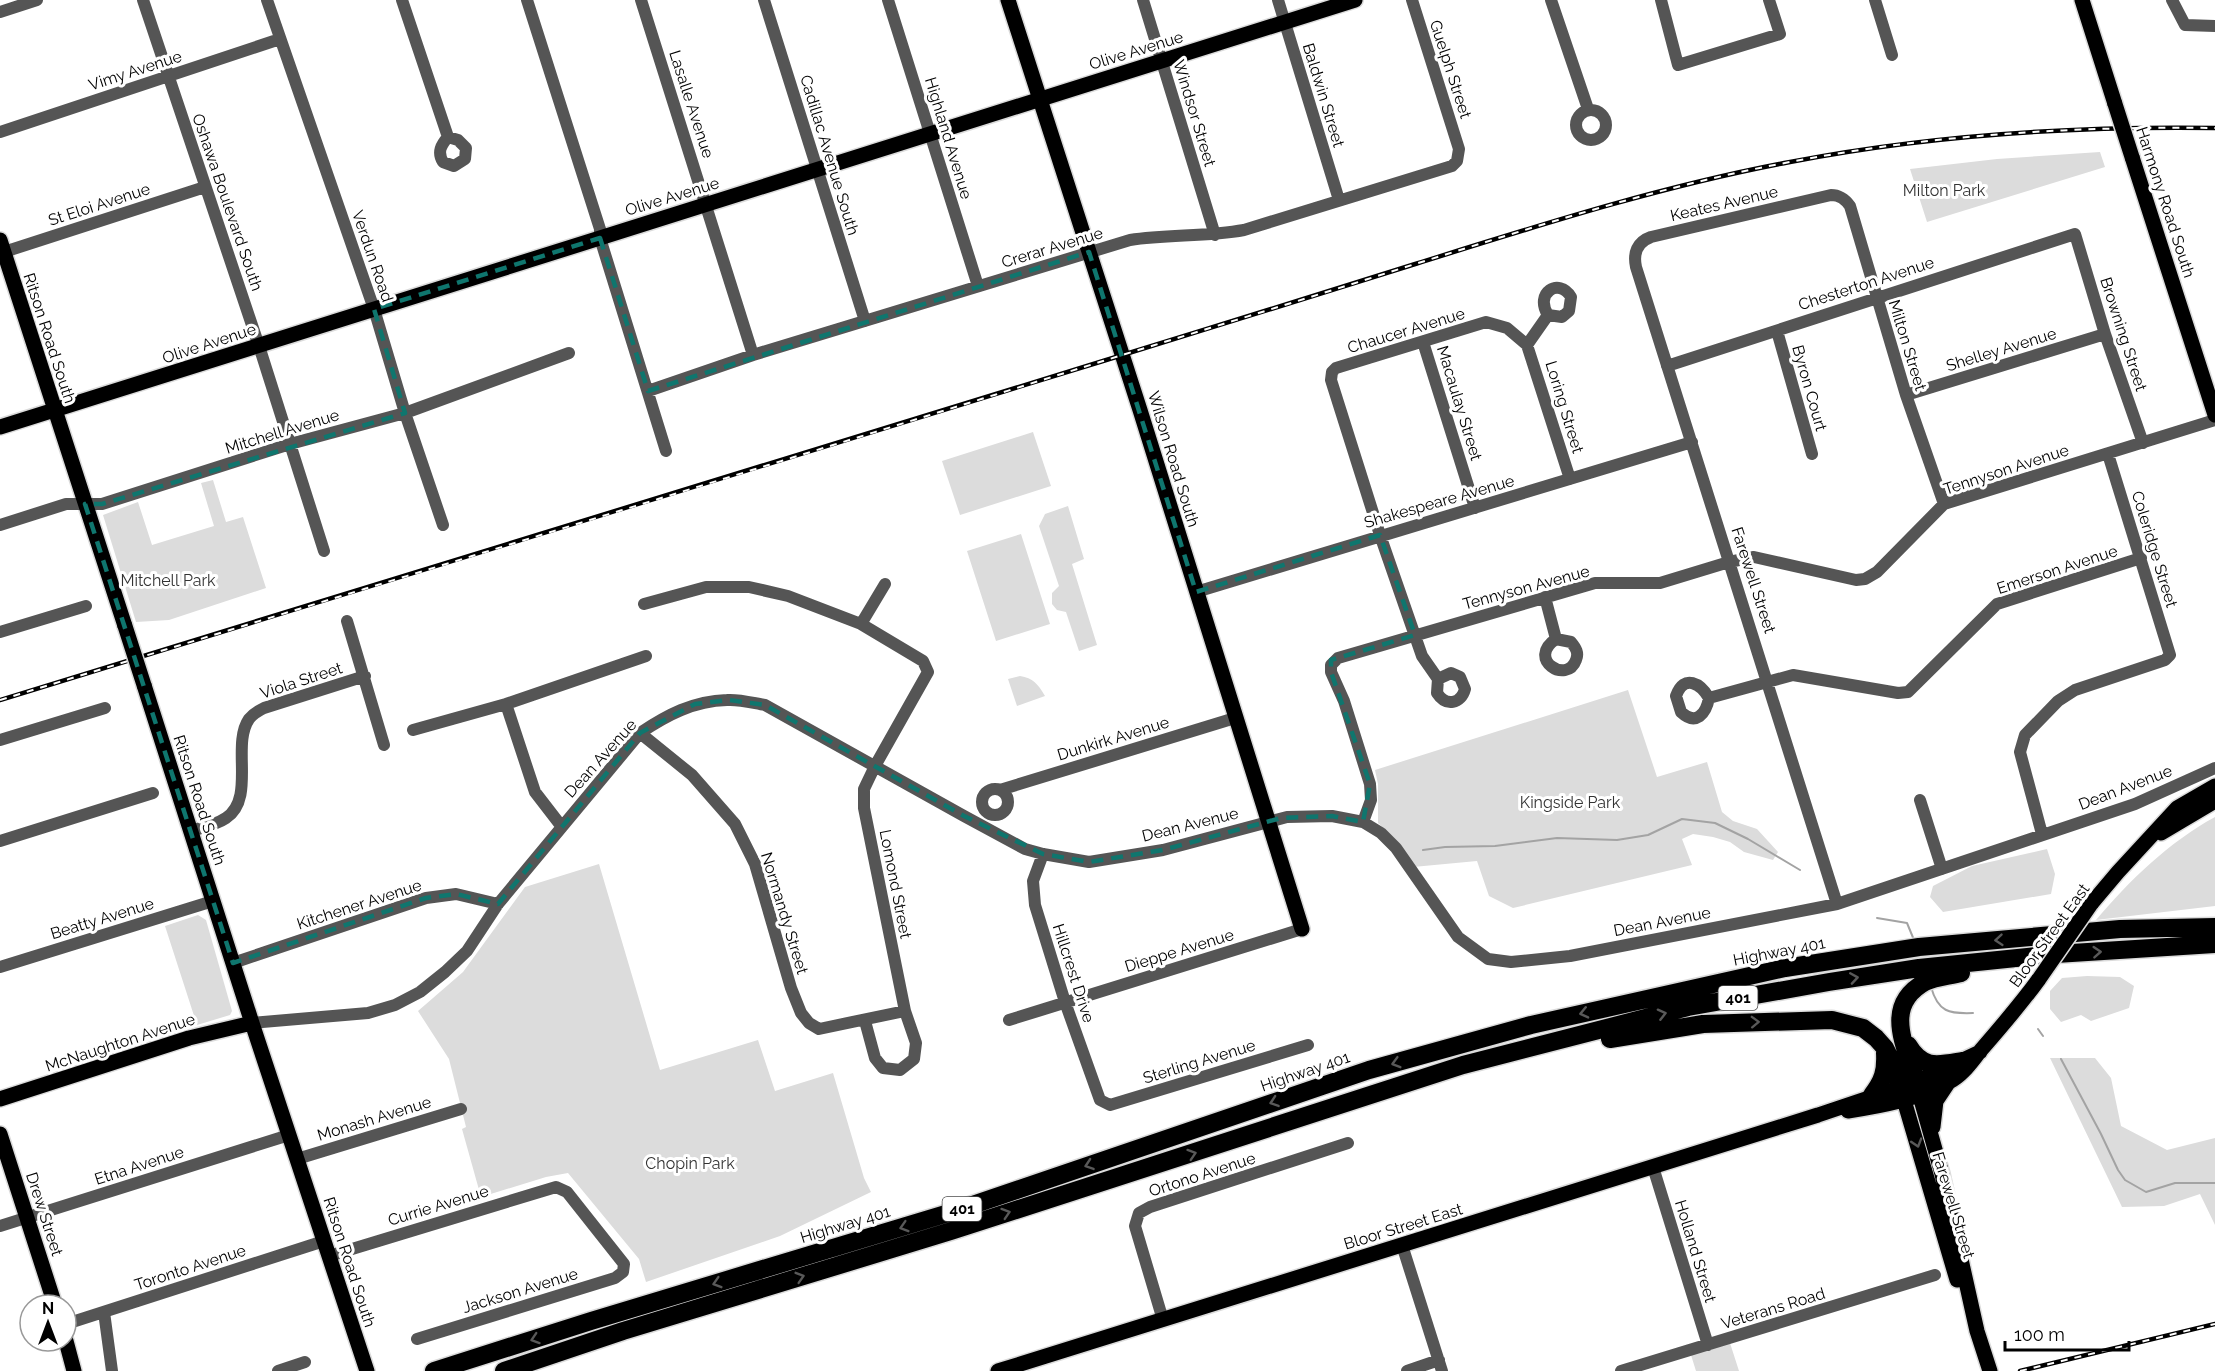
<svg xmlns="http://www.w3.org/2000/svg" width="2215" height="1371" font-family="Raleway,sans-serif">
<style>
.green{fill:#dcdcdc}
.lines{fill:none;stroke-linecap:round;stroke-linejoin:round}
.stream{stroke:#a3a3a3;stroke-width:2}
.major-casing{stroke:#dbdbdb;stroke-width:18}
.highway-casing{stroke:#dbdbdb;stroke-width:21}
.minor{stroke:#555;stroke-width:12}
.major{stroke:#000;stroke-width:15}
.highway{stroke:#000;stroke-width:18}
.rail-casing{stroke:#000;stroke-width:4.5}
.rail{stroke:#fff;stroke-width:2;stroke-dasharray:7;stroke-linecap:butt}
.major-bridge-casing{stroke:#dbdbdb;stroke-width:18;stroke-linecap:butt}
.major-bridge{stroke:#000;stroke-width:15}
.oneway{stroke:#595959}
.marked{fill:none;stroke:#0f766e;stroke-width:4.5;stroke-dasharray:12 8;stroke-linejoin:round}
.labels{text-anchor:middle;stroke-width:6;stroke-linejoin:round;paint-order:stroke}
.shield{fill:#fff;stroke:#4c4c4c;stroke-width:1.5}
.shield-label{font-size:15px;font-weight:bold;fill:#000}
.street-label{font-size:16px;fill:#000;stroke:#fff}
.park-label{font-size:16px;fill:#333;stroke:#fff}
</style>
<rect width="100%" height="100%" fill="#fff"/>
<path class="green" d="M2100,152l5,15 -178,55 -17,-53 87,-10z
M1033,432l18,54 -91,29 -18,-54z
M213,480l13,42 17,-5 23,71 -97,32 -33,2 -33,-107 35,-13 14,43 62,-19 -13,-43z
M1068,506l16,53 -12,5 25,81 -18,6 -13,-39 -9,-2 -5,-6v-11l7,-7 -20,-60 6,-12z
M1021,534l29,90 -54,17 -29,-90z
M1020,676c13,2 18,8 25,20l-28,10 -9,-27z
M1628,690l29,87 50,-15 15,50 11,9 24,8 21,23 -5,8 -29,-8 -14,-10 -17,-5 -20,-3 -11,5 10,26 -179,43 -24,-12 -12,-35 -64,6 -18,-28 -17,-16v-39l-3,-14z
M2215,817v89l-119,14c33,-39 73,-78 119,-103z
M2047,849l8,25 -4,20 -108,18 -13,-15 3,-11 39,-20z
M599,864l61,206 98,-30 17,51 58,-18 31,105 7,14 -91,44 -134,46 -7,-23 -71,-86 -22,4 -65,20 -19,-68 4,-2 -17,-68 -31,-48 45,-39 62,-85z
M198,915l8,5 26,91 -2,4 -33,10 -32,-99z
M2087,976l33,1 14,9 -5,22 -38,13 -10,-6 -20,7 -11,-13v-18l12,-13z
M2050,1058h45l16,20 10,48 46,24 48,-12v87l-15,-31 -36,12 -42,1z
M1730,1343l9,28h-43l-5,-16z"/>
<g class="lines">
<path class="stream" d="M1423,850l22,-3 50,-1 62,-8 60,2 31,-5 34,-16 33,4 33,16 52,31
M1877,918l30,5 7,17
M1931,987c7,25 18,27 42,26
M2038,1029l5,7
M2061,1059l40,75 17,36 7,10 21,12 29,-9h40"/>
<g class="major-casing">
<path id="major" d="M1008,0l132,410 162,519
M2082,0l33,104
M2132,157l83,258
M0,240l125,386
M0,427l1355,-427
M144,685l108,338 115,348
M2161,833l54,-32
M2091,904l27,-32 59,-64 38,-22
M1916,1082l26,92 35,157 13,40
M1901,1090l56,190
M0,1099l189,-61 63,-15
M1848,1111c33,-5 71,-12 101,-29 14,-7 22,-20 32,-32 20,-23 40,-46 58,-71
M1933,1127l3,-26 12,-18
M0,1134l55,171
M66,1341l8,30
M998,1371l820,-256 98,-33 64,-30"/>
</g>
<g class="highway-casing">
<path id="highway" d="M1610,1039l93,-15 129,-4 31,8 13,10 9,10 10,20 5,19
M1908,1045c15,25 30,20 55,16
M1916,1082c-10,-36 -34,-76 9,-100 10,-5 25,-6 36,-9
M1872,1095c11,-14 14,-24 13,-42
M434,1371l157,-50 361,-109 417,-142 162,-45 254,-57 134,-21 201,-18 95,-2
M504,1371l119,-40 328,-100 512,-166 225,-58 141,-25 90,-14 137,-14 159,-10"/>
</g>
<path class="minor" d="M143,0l116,346 65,205
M267,0l107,309 31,104 38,112
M402,0l46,137
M527,0l73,229v9l66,213
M641,0l112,355
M764,0l101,321
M888,0l90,286
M1143,0l72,235
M1278,0l61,200
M1551,0l37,109
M1661,0l17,65 102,-31 -11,-34
M1875,0l17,55
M2172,0l13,25 30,1
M0,12l37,-12
M1576 125a15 15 0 1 1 30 0a15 15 0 1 1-30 0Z
M0,132l280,-93
M448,137l10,3 8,8 -1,11 -11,7 -11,-4c-6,-10 -2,-17 5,-25z
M4,252l201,-65
M1777,331l35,123
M1423,342l52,166
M1527,345l21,-30c-14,-22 11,-38 23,-18l-2,14 -7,6 -14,-2
M1667,366l408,-132 30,100 38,109
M648,391l105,-36 377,-115c38,-6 76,-3 114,-10l208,-64 5,-5 2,-12 -47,-149
M1906,395l199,-61
M0,525l66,-21h36l188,-60 115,-31 164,-60
M1196,592l496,-150
M1545,597l11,42c-30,20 11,46 20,21 3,-7 0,-12 -5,-18l-15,-3
M644,604l62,-17h43l39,9 73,28 62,37 5,11 -53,94 -11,23v19l41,203 11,32 -2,16 -14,11 -17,-2 -8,-10 -10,-37
M347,621l37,124
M861,624l24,-40
M0,632l86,-26
M1438,679l13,-6 9,4 5,12c-4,15 -19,18 -28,4l1,-14 -16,-23 -42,-121 -49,-155 1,-8 4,-4 150,-46 21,6 20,17 43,134
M1709,698c-3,16 -13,28 -28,14l-5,-16c8,-23 25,-12 33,2l84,-23 105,18 10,-1 89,-88 144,-46
M506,704l29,88 27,35
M413,730l93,-26 140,-48
M640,733l52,42 43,49 20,40 36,124 10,25 8,10 10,6 86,-18
M0,740l105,-32
M982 802a13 13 0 1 1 26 0a13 13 0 1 1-26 0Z
M1000,790l235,-72
M1920,800l22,69
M1363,822l8,-22 -1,-16 -26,-83 -13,-29v-7l7,-7 257,-75h65l69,-21 25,-5 102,23 9,-1 12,-7 67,-68 271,-84
M190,831c12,-3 26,-6 36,-13 30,-20 5,-73 23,-99 4,-5 9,-8 15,-11l101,-32
M2042,834l-22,-82 5,-17 33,-34 17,-11 90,-30 5,-5 -62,-201
M0,841l153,-48
M1043,854l-10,27 2,24 30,97 35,98 10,5 198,-60
M1837,904l-201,-637c-3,-14 1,-25 15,-30l180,-42c9,0 14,4 19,11l56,189 38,109
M233,963l193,-65 30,-4 42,10
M0,967l213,-66
M1009,1020l293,-91
M252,1023l116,-10 27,-8 25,-13 25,-20 22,-21 31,-47 142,-171c27,-18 53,-32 87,-33 12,-1 26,3 38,5l199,111 61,33 18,5 46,8 74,-12 124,-33 45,-1 31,6 18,11 15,15 62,89 30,22 23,3 59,-6 267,-52 298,-100 80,-36
M297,1159l164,-50
M1653,1167l55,178
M0,1226l289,-91
M1402,1245l40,126
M329,1256l227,-69 11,5 57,72 -1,8 -8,6 -198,61
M104,1312l8,59
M1163,1320l-28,-94 4,-13 11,-6 198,-64
M66,1324l258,-83
M278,1371l27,-9
M1407,1371l32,-11
M1621,1371l314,-96"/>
<use href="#major" class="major"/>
<use href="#highway" class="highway"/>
<g class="rail-casing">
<path id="rail" d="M0,700c368,-112 736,-224 1103,-339 103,-32 206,-63 309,-96 125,-39 249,-79 378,-103 140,-27 283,-36 425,-34
M2020,1371l195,-47"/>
</g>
<use href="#rail" class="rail"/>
<g class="major-bridge-casing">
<path id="major-bridge" d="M2115,104l17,53
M125,626l19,59
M2039,979l52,-75"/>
</g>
<use href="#major-bridge" class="major-bridge"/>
</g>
<defs><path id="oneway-chevron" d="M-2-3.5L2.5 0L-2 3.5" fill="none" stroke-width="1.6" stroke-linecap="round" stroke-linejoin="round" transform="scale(1.5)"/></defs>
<g class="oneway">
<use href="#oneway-chevron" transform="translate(1999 940) rotate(175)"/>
<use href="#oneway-chevron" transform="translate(2097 952) rotate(-4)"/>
<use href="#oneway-chevron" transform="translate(1854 978) rotate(-9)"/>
<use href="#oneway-chevron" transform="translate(1584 1013) rotate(167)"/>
<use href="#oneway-chevron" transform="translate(1662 1014) rotate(-14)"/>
<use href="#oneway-chevron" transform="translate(1755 1022) rotate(-2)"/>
<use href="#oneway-chevron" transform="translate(1396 1063) rotate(164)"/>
<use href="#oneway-chevron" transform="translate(1274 1102) rotate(161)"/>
<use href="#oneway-chevron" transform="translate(1917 1143) rotate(73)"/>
<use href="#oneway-chevron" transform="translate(1192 1154) rotate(-18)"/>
<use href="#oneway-chevron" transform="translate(1089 1165) rotate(161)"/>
<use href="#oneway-chevron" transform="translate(1006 1213) rotate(-18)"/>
<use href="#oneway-chevron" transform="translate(904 1227) rotate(163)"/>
<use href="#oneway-chevron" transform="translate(800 1277) rotate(-17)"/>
<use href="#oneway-chevron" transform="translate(717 1283) rotate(163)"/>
<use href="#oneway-chevron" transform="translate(535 1339) rotate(162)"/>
</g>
<path class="marked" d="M600,238l48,153 441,-139 107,340 184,-57 35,100 -84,25v12l39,112 -7,38 -31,-6 -51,2 -118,32 -74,12 -46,-8 -79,-38 -199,-111 -36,-5 -34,4 -55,29 -142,171 -42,-10 -30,4 -193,65 -148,-459h17l303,-91 -31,-104z"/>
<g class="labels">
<g class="shield">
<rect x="1718.5" y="986" width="39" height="24" rx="4.5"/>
<rect x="942.5" y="1197" width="39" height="24" rx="4.5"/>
</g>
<g class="shield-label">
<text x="1738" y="1003">401</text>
<text x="962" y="1214">401</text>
</g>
<g class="street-label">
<text transform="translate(1136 50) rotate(-17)" y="6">Olive Avenue</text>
<text transform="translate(1451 69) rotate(72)" y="6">Guelph Street</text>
<text transform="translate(135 70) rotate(-18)" y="6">Vimy Avenue</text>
<text transform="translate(1324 95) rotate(73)" y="6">Baldwin Street</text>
<text transform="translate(692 104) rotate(72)" y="6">Lasalle Avenue</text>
<text transform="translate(1195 113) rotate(73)" y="6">Windsor Street</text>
<text transform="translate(949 138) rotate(73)" y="6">Highland Avenue</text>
<text transform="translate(830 155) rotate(73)" y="6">Cadillac Avenue South</text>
<text transform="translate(672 196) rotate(-17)" y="6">Olive Avenue</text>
<text transform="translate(228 202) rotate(71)" y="6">Oshawa Boulevard South</text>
<text transform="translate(2166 202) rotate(72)" y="6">Harmony Road South</text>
<text transform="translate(1724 203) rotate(-13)" y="6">Keates Avenue</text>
<text transform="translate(99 204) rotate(-18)" y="6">St Eloi Avenue</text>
<text transform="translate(1052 247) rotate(-17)" y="6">Crerar Avenue</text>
<text transform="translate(373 256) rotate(71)" y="6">Verdun Road</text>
<text transform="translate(1866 283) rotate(-18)" y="6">Chesterton Avenue</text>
<text transform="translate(1406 330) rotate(-17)" y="6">Chaucer Avenue</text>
<text transform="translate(2124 334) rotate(72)" y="6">Browning Street</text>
<text transform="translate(50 338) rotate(72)" y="6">Ritson Road South</text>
<text transform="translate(209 343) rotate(-18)" y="6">Olive Avenue</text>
<text transform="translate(1908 345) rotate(73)" y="6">Milton Street</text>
<text transform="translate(2001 349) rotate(-17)" y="6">Shelley Avenue</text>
<text transform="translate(1810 388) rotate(74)" y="6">Byron Court</text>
<text transform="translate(1460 403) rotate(73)" y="6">Macaulay Street</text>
<text transform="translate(1565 407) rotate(73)" y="6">Loring Street</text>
<text transform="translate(282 431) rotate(-17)" y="6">Mitchell Avenue</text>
<text transform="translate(1174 459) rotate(73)" y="6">Wilson Road South</text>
<text transform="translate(2006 469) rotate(-18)" y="6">Tennyson Avenue</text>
<text transform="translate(1439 501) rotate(-16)" y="6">Shakespeare Avenue</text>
<text transform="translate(2155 549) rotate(73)" y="6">Coleridge Street</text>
<text transform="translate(2057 569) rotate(-18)" y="6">Emerson Avenue</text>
<text transform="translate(1754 580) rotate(72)" y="6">Farewell Street</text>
<text transform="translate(1526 587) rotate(-15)" y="6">Tennyson Avenue</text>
<text transform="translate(301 680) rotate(-18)" y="6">Viola Street</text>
<text transform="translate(1113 738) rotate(-17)" y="6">Dunkirk Avenue</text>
<text transform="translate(600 758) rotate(-48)" y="6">Dean Avenue</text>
<text transform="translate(2125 787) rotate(-21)" y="6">Dean Avenue</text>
<text transform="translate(200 800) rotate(72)" y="6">Ritson Road South</text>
<text transform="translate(1190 824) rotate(-14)" y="6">Dean Avenue</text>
<text transform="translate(896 884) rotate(79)" y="6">Lomond Street</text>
<text transform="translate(359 904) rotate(-18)" y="6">Kitchener Avenue</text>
<text transform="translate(785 913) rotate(73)" y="6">Normandy Street</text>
<text transform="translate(102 918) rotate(-17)" y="6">Beatty Avenue</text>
<text transform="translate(1662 921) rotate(-11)" y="6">Dean Avenue</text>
<text transform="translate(2049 935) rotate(-54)" y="6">Bloor Street East</text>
<text transform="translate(1179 950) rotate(-17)" y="6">Dieppe Avenue</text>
<text transform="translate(1779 951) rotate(-11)" y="6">Highway 401</text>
<text transform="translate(1074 973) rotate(72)" y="6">Hillcrest Drive</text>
<text transform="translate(120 1042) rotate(-18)" y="6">McNaughton Avenue</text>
<text transform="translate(1199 1061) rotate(-17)" y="6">Sterling Avenue</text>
<text transform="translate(1305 1071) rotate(-19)" y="6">Highway 401</text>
<text transform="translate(374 1118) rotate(-17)" y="6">Monash Avenue</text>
<text transform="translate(139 1165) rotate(-18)" y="6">Etna Avenue</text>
<text transform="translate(1202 1174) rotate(-18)" y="6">Ortono Avenue</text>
<text transform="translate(438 1205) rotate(-17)" y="6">Currie Avenue</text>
<text transform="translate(1954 1205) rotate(73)" y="6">Farewell Street</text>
<text transform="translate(45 1214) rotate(72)" y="6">Drew Street</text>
<text transform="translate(845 1224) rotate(-17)" y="6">Highway 401</text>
<text transform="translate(1403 1226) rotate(-17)" y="6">Bloor Street East</text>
<text transform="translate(1696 1251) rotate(73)" y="6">Holland Street</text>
<text transform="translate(350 1262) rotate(72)" y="6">Ritson Road South</text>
<text transform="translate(190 1267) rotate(-18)" y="6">Toronto Avenue</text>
<text transform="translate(520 1290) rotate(-17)" y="6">Jackson Avenue</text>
<text transform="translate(1773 1308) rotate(-17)" y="6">Veterans Road</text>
</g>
<g class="park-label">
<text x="1944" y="196">Milton Park</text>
<text x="168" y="586">Mitchell Park</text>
<text x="1570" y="808">Kingside Park</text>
<text x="690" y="1169">Chopin Park</text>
</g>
</g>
<g transform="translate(48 1323)"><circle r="28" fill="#ffffff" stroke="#999999" stroke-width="1.5"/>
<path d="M0-4.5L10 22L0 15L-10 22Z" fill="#000000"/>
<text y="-9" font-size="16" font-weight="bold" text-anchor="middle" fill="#000000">N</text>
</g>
<path d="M2005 1341v9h124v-9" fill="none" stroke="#000000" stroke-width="3"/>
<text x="2014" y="1341" font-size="18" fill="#000000" stroke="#ffffff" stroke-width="4.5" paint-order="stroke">100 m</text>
</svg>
